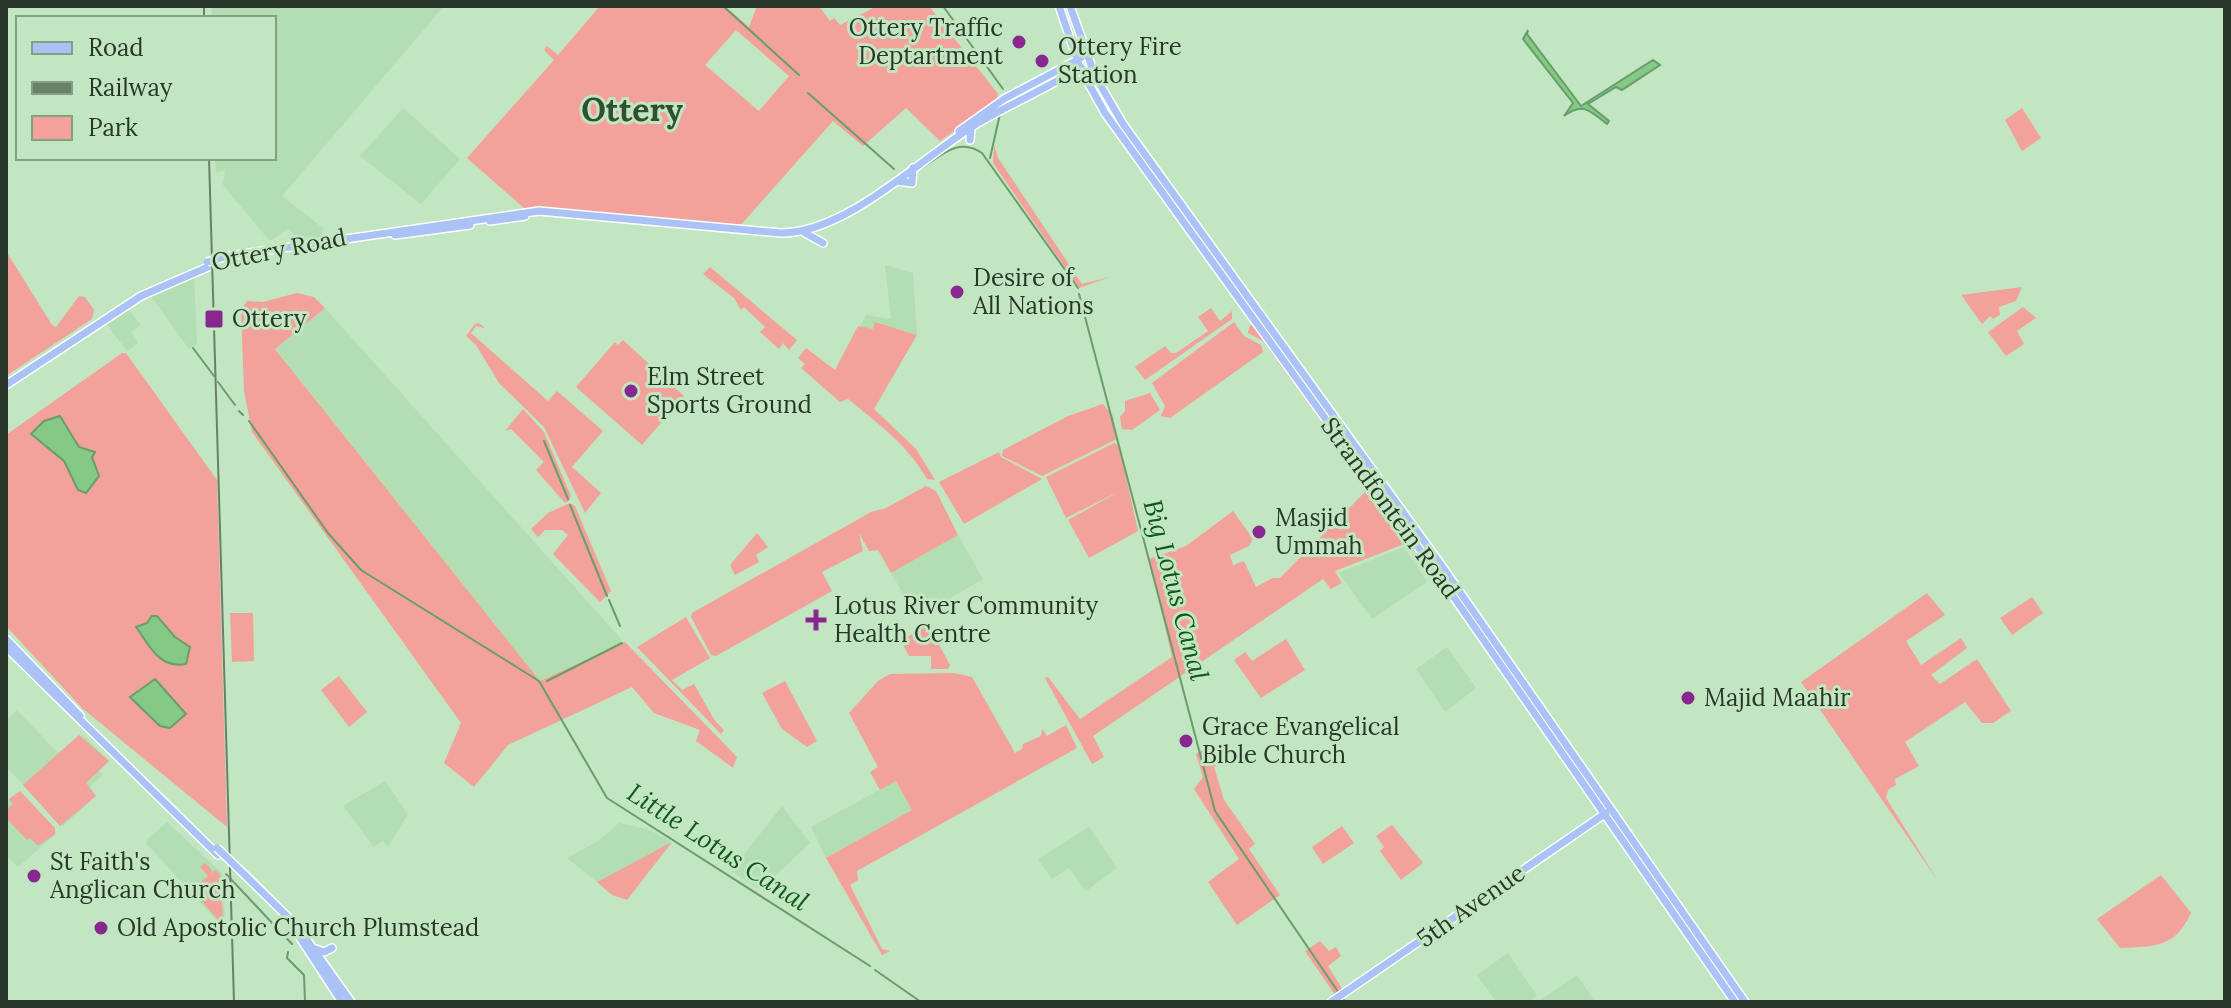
<svg xmlns="http://www.w3.org/2000/svg" width="2231" height="1008" font-family="Lora,serif">
<style>
.built{fill:#b3ddb2}
.green{fill:#f2a29b;fill-rule:evenodd}
.water{fill:#85c986;stroke:#699d6a;stroke-width:2}
.lines{fill:none;stroke-linecap:round;stroke-linejoin:round}
.stream{stroke:#699d6a;stroke-width:2}
.major-casing{stroke:#fff;stroke-width:10}
.major{stroke:#aac2f6;stroke-width:7}
.rail{stroke:#698169;stroke-width:2}
.major-bridge-casing{stroke:#fff;stroke-width:10;stroke-linecap:butt}
.major-bridge{stroke:#aac2f6;stroke-width:7}
.poi-dot{fill:#882790;stroke:#c1e6c1;stroke-width:3}
.labels{text-anchor:middle;stroke-width:6;stroke-linejoin:round;paint-order:stroke}
.poi-label{font-size:24px;fill:#283728;stroke:#c1e6c1;text-anchor:start}
.street-label{font-size:24px;fill:#283728;stroke:#c1e6c1}
.water-label{font-size:26px;font-style:italic;fill:#10581a;stroke:#c1e6c1}
.district-label{font-size:32px;font-weight:bold;fill:#315031;stroke:#c1e6c1}
</style>
<rect width="100%" height="100%" fill="#c1e6c1"/>
<path class="built" d="M211,6h233l-162,190 42,33 -7,12 -17,3 -11,-16 -19,13 -47,-56 2,-14 -9,1 -1,-14h59v-140h-62z
M403,108l57,51 -39,45 -61,-48z
M885,265l28,8 4,62 -41,-13 -3,7 -13,-2 6,-12 25,4z
M194,275l3,69 -8,5 -38,-53z
M325,308l296,331v5l-81,37 -265,-333z
M128,309l13,16 -10,7 7,11 -11,8 -21,-28z
M958,535l25,44 -61,36 -15,2 -2,-20 -14,-24z
M1404,547l23,35 -55,37 -33,-46z
M1447,647l29,41 -31,24 -29,-43z
M17,710l41,43 25,-18 26,26 -10,10 3,4 -12,12 6,9 -33,30 -57,-59v-47z
M385,781l23,33 -20,33 -5,-6 -9,6 -31,-41z
M896,781l16,29 -86,48 -15,-31z
M20,791l37,42 -39,34 -12,-11v-54z
M782,806l28,37 -50,47 -29,-19z
M167,822l55,51 3,51h-5l-73,-80v-4z
M619,823l29,6 24,13 -75,40 -30,-24 31,-17z
M1089,827l28,41 -31,23 -17,-23 -17,11 -14,-20z
M1508,953l29,43 -9,6h-31l-20,-27z
M1577,975l18,27h-58z"/>
<path class="green" d="M600,6h125l24,21 8,-21h62l11,15 4,-3 6,7 37,-19h52l69,88 -1,6 -57,41 -34,-33 -43,38 -30,-25 -94,106 -214,-18 -58,-51 87,-98 -10,-10 3,-4 11,9zM736,30l53,46 -30,35 -54,-46z
M2022,108l19,30 -19,13 -17,-31z
M994,145l4,13 84,126 28,-7 -31,11 -86,-125z
M6,251l46,74 4,2 23,-31 6,1 9,13 -2,9 -86,57z
M710,267l87,73 -8,10 -6,-7 -4,6 -19,-17 5,-5 -21,-20 -3,3 -7,-12 -31,-24z
M2022,287l-6,14 -17,6 1,8 -7,4 -3,-3 -8,8 -21,-29z
M297,293l17,4 11,11 -50,41 265,332 85,-39 112,115 -4,11 -37,-27 4,-11 -46,-17 -22,-26 -124,58 -34,42 -30,-24 17,-40 -209,-291 -8,-41 -3,-81 6,-9 16,1z
M2023,307l13,11 -19,13 7,13 -18,12 -18,-24z
M1211,308l9,13 12,-10v8l-87,61 -10,-13 30,-21 6,7h5l32,-22 -10,-14z
M875,322l42,13 -43,74 42,40 19,31 -8,-1c-20,-35 -51,-57 -79,-80l-8,3 -39,-34 4,-4 -7,-6 8,-10 29,22 23,-44 15,3z
M1234,322l10,14 17,9 2,7 -93,66 -9,-2 4,-10 -13,-23z
M475,324l4,-1 6,5 -9,-2 -5,7 77,68 9,-10 46,40 -31,36 29,26 -16,20 -41,-86 -45,-44 -23,-38 -10,-9z
M1250,325l4,1 178,248 -169,-233 -15,-8z
M623,340l61,56 -42,49 -66,-58 39,-45 3,3z
M122,353h4l91,127 10,347 -145,-119 -76,-82v-191z
M1150,393l10,17 -28,20 -10,-1 -2,-12 5,-6v-10z
M1103,404l10,12 4,23 -75,37 -40,-20 1,-6 65,-34z
M523,409l21,23 27,64 -2,5 -4,2 -29,-33 8,-8 -33,-33 -6,2z
M1114,443l5,2 19,86 -49,27 -21,-38 52,-29 -54,27 -20,-41z
M999,452l2,5 41,22 -78,45 -25,-42z
M926,486l10,5 22,44 -67,38 -13,-23 -9,1 -10,-18 4,18 -41,21 10,19 -116,65 -5,-1 -20,-38 1,-4 179,-101 15,-4z
M1365,492l39,52 -69,27 7,12 -11,6 -8,-10 -230,157 11,21 -12,7 -47,-86 3,-1 32,42 92,-62 -23,-98 37,-13 47,-35 20,28 -4,7 -19,9 3,10 11,-4 12,26 17,-9h7z
M570,503l5,3 36,85 -11,11 -47,-48 15,-19 -6,-5h-17l-7,7 -7,-8 17,-16z
M757,533l11,14 -12,8 3,7 -24,13 -5,-10z
M1927,593l18,22 -39,26 15,24 40,-27 6,10 -36,27 9,9 37,-25 34,52 -18,12h-11l-17,-21 -60,40 14,24 -24,13 1,6 -8,5 -2,8 52,83 -137,-199z
M2032,597l11,16 -31,22 -12,-17z
M230,613h23l1,48 -22,1z
M686,617l24,41 -38,22 10,10 12,-6 21,37 9,9 -3,4 -84,-87z
M928,624l22,41 -2,4h-17v-13h-22l-8,-15z
M1286,639l19,31 -44,28 -27,-38 11,-8 7,9z
M954,673l18,4 43,76 7,-4 1,-5 18,-8 1,-7 5,7 19,-11 11,23 -220,123 1,9 -8,5 32,64 8,2 -8,4 -56,-97 86,-48 -16,-29 -16,9 -10,-18 8,-5 -29,-54 29,-32 12,-7z
M339,676l28,36 -18,15 -28,-37z
M785,681l32,60 -10,6 -25,-18 -20,-36z
M79,735l30,26 -23,22 10,13 -36,30 -37,-41z
M1209,744l14,16 -9,7 10,33 31,44 -6,5 31,46 -43,30 -29,-43 31,-23 -45,-70 9,-12 -7,-23z
M20,791l35,37v6l-17,12 -8,-8 -3,2 -21,-22v-8l7,-6 -4,-5z
M1392,825l31,38 -22,17 -21,-29 4,-4 -8,-11z
M1342,826l12,17 -31,21 -11,-17z
M672,842l-45,58 -15,-5 -15,-13z
M205,863l7,7 -2,4 5,-4 5,4 3,47 -3,1 -28,-32 16,-14 -8,-9z
M2161,875l30,38c-17,36 -36,33 -71,35l-23,-29z
M1320,941l9,10 7,-4 5,9 -13,10 15,24 -8,5 -30,-44z"/>
<path class="water" d="M1528,30l-1,4 54,72 72,-46 7,5 -38,25 -6,-3 -28,17 21,17 -2,3c-18,-14 -24,-22 -43,-8l9,-13 -50,-64z
M60,416l19,31 16,5 -3,5 7,19 -13,17 -8,-3 -14,-29 -33,-27 13,-13z
M152,616h5l18,21 15,10 -4,17c-28,5 -37,-20 -50,-37l11,-4z
M155,679l31,35 -16,14 -10,-2 -30,-29z"/>
<g class="lines">
<path class="stream" d="M723,6l76,69
M943,6l60,83
M808,93l86,76
M990,158l10,-44
M920,169c20,-12 38,-33 62,-16l96,135
M1079,294l136,517 130,191
M193,348l21,28
M218,382l17,23
M239,411l4,4
M249,421l79,112 33,37 178,111 68,117 263,168
M544,441l24,58
M570,505l37,91
M609,600l11,26
M547,681l75,-38
M226,874l66,70
M288,952l-1,6 17,17 1,27
M875,970l46,32"/>
<g class="major-casing">
<path id="major" d="M1059,6l21,62 25,45 339,470 291,419
M1070,6l25,70 28,48 316,438 306,440
M959,131l45,-32 77,-41
M970,140l1,-12
M897,181l15,2 1,-15
M490,221l35,-5
M805,233l18,10
M395,235l75,-10
M228,256l311,-45 242,22c66,0 140,-75 197,-110 34,-20 70,-35 103,-56
M6,385l135,-89 67,-29
M6,639l74,77
M6,647l212,208
M246,876l51,50 54,76
M299,936l43,66
M316,949l8,3 8,-4
M1331,1002l275,-189"/>
</g>
<use href="#major" class="major"/>
<path class="rail" d="M204,6v12
M209,158l25,844"/>
<g class="major-bridge-casing">
<path id="major-bridge" d="M207,262l21,-6
M217,848l29,28"/>
</g>
<use href="#major-bridge" class="major-bridge"/>
</g>
<g class="poi-dot">
<circle cx="1019" cy="42" r="8"/>
<circle cx="1042" cy="61" r="8"/>
<circle cx="957" cy="292" r="8"/>
<rect x="204" y="309" width="20" height="20" rx="4"/>
<circle cx="631" cy="391" r="8"/>
<circle cx="1259" cy="532" r="8"/>
<path d="M812 608h8v8h8v8h-8v8h-8v-8h-8v-8h8z"/>
<circle cx="1688" cy="698" r="8"/>
<circle cx="1186" cy="741" r="8"/>
<circle cx="34" cy="876" r="8"/>
<circle cx="101" cy="928" r="8"/>
</g>
<g class="labels">
<g class="poi-label">
<text x="1003" y="36" text-anchor="end">Ottery Traffic<tspan x="1003" dy="28">Deptartment</tspan></text>
<text x="1058" y="55">Ottery Fire<tspan x="1058" dy="28">Station</tspan></text>
<text x="973" y="286">Desire of<tspan x="973" dy="28">All Nations</tspan></text>
<text x="232" y="327">Ottery</text>
<text x="647" y="385">Elm Street<tspan x="647" dy="28">Sports Ground</tspan></text>
<text x="1275" y="526">Masjid<tspan x="1275" dy="28">Ummah</tspan></text>
<text x="834" y="614">Lotus River Community<tspan x="834" dy="28">Health Centre</tspan></text>
<text x="1704" y="706">Majid Maahir</text>
<text x="1202" y="735">Grace Evangelical<tspan x="1202" dy="28">Bible Church</tspan></text>
<text x="50" y="870">St Faith's<tspan x="50" dy="28">Anglican Church</tspan></text>
<text x="117" y="936">Old Apostolic Church Plumstead</text>
</g>
<g class="street-label">
<text transform="translate(279 250) rotate(-11)" y="8">Ottery Road</text>
<text transform="translate(1390 508) rotate(54)" y="8">Strandfontein Road</text>
<text transform="translate(1471 906) rotate(-35)" y="8">5th Avenue</text>
</g>
<g class="water-label">
<text transform="translate(1176 590) rotate(75)" y="9">Big Lotus Canal</text>
<text transform="translate(718 847) rotate(33)" y="9">Little Lotus Canal</text>
</g>
<g class="district-label">
<text x="632" y="121">Ottery</text>
</g>
</g>
<rect width="2231" height="1008" fill="none" stroke="#283728" stroke-width="16"/>
<rect x="16" y="16" width="260" height="144" fill="#c1e6c1" stroke="#84a084" stroke-width="2"/>
<rect x="32" y="42" width="40" height="12" fill="#aac2f6" stroke="#84a084" stroke-width="2"/>
<text x="88" y="56" font-size="24" fill="#283728">Road</text>
<rect x="32" y="82" width="40" height="12" fill="#698169" stroke="#84a084" stroke-width="2"/>
<text x="88" y="96" font-size="24" fill="#283728">Railway</text>
<rect x="32" y="116" width="40" height="24" fill="#f2a29b" stroke="#84a084" stroke-width="2"/>
<text x="88" y="136" font-size="24" fill="#283728">Park</text>
</svg>
